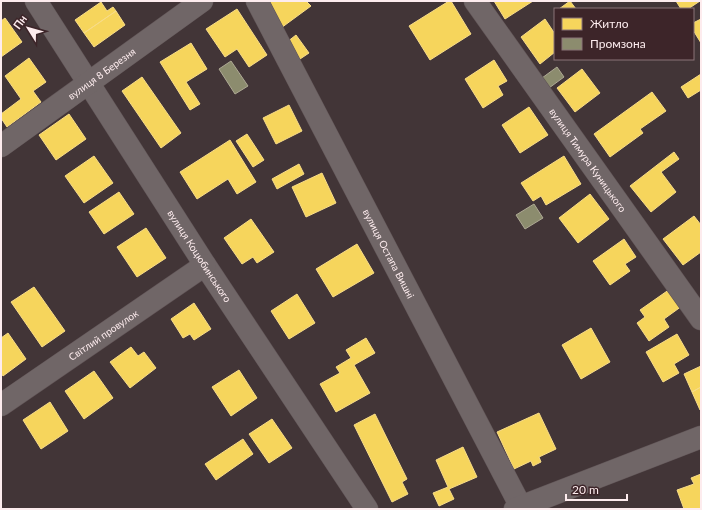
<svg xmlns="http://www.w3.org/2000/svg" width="702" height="510" font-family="Lato,sans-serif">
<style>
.homes{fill:#f6d55c;stroke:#f8dc88}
.industry{fill:#8c8c6e;stroke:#aea994}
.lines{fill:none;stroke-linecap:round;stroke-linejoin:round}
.minor-casing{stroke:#5f5355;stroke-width:23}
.minor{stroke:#706667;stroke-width:22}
.labels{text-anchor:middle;stroke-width:4;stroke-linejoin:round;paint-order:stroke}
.street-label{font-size:10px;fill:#fdecee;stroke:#3d2529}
</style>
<rect width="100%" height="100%" fill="#423537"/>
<path class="homes" d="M262,1h44l5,5 -30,22z
M449,1h2l20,33 -41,26 -21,-34z
M494,1h39l-28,18z
M570,1l6,8h-17z
M676,1h24l-12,8h-7z
M101,2l6,9 6,-4 3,4 -32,22 -9,-13z
M237,9l30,46 -18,12 -12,-18 -12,8 -19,-28z
M116,11l9,14 -31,22 -10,-14z
M5,18l17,24 -21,15v-36z
M545,19l10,15v18l-15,12 -19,-27z
M701,19v24l-8,-13v-7z
M296,35l13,18 -9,6 -13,-17z
M191,43l16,26 -21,13 14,22 -10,6 -30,-48z
M29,58l17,24 -13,9 8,11 -34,25 -6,-9v-4l20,-15 -16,-23z
M494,60l13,21 -9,5 5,9 -20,13 -18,-29z
M582,69l18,24 -25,19 -18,-24z
M701,74v16l-13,8 -7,-11z
M142,77l39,56 -20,15 -39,-57z
M652,92l14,19 -26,18 3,4 -33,24 -16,-23z
M289,105l13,26 -26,13 -13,-26z
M529,107l19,28 -28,18 -18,-28z
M69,114l17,25 -30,21 -17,-25z
M247,134l17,26 -11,7 -17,-26z
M230,140l26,42 -19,12 -9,-15 -31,20 -17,-27z
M674,152l5,7 -18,13 15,20 -25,20 -21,-26z
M94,156l19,27 -29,20 -19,-27z
M564,156l17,28 -35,21 -5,-9 -8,5 -12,-18z
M299,164l5,10 -27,15 -5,-10z
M322,173l14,30 -30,14 -14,-30z
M119,192l15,22 -30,20 -15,-22z
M590,194l19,25 -31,24 -19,-25z
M694,216l7,9v27l-18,13 -20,-26z
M251,219l23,33 -17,11 -4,-6 -11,7 -18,-26z
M146,228l20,30 -29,19 -20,-30z
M624,239l12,18 -11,7 5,7 -20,14 -17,-24z
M357,244l17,29 -41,24 -17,-28z
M34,287l31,44 -23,16 -31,-45z
M670,289l12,17 -18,13 5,8 -20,14 -12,-18 8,-6 -5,-7z
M297,294l18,29 -26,16 -18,-28z
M194,303l17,26 -17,11 -4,-6 -7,4 -12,-19z
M591,328l19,34 -29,17 -19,-34z
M8,333l18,26 -23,17 -2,-3v-35z
M677,334l12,21 -15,9 5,9 -16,9 -17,-30z
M366,338l9,15 -21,12 16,28 -34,19 -16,-28 20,-11 -4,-6 15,-9 -5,-8z
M131,347l7,9 6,-4 12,16 -26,20 -20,-26z
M701,366v21l-9,5 -8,-18z
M239,370l18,28 -26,18 -19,-29z
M94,371l19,27 -29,21 -19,-28z
M701,387v22l-1,1 -8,-18z
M50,402l18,29 -27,18 -18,-29z
M539,413l17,36 -17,8 2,5 -8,4 -2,-5 -17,8 -17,-37z
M375,414l32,65 -5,3 6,12 -16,8 -38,-77z
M272,419l20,29 -23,15 -20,-29z
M243,439l10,15 -37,26 -11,-16z
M463,447l14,30 -28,12 5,10 -15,7 -6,-13 15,-6 -12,-27z
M701,474v35h-17l-7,-19 17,-6 -3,-6z"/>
<path class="industry" d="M231,61l17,25 -13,8 -16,-25z
M557,67l7,10 -15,11 -7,-10z
M534,204l9,14 -18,11 -9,-14z"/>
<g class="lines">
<g class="minor-casing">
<g id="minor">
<path id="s1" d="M36,1l169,264 162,244"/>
<path id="s2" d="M257,1l264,506"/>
<path id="s3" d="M475,1l226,318"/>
<path id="s4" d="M1,146l201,-145"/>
<path id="s5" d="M1,405l204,-140"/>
<path d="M515,509l186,-72"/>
</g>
</g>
<use href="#minor" class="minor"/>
</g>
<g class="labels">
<g class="street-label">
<text dy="4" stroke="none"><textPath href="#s4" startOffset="124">вулиця 8 Березня</textPath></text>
<text dy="4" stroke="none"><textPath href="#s3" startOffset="195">вулиця Тимура Куницького</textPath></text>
<text dy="4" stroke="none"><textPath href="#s2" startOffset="285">вулиця Остапа Вишні</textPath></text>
<text dy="4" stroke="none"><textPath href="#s1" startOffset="303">вулиця Коцюбинського</textPath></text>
<text dy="4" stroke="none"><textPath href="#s5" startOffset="124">Світлий провулок</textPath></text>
</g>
</g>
<rect width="702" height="510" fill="none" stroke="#fdecee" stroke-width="4"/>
<rect x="554" y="8" width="140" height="52" fill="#3d2529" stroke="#8a7578"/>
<rect x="562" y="18" width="20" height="12" fill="#f6d55c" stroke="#8a7578"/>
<text x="590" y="28" font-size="12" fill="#fdecee">Житло</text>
<rect x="562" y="38" width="20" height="12" fill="#8c8c6e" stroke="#8a7578"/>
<text x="590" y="48" font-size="12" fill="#fdecee">Промзона</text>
<g transform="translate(28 28) rotate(307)" stroke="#3d2529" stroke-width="3" paint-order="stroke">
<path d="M0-3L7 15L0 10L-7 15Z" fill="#fdecee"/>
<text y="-6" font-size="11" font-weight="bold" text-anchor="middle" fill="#fdecee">Пн</text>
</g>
<path d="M566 494v6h61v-6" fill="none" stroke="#fdecee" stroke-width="2"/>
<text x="572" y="494" font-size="12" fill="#fdecee" stroke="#3d2529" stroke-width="3" paint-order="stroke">20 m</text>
</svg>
